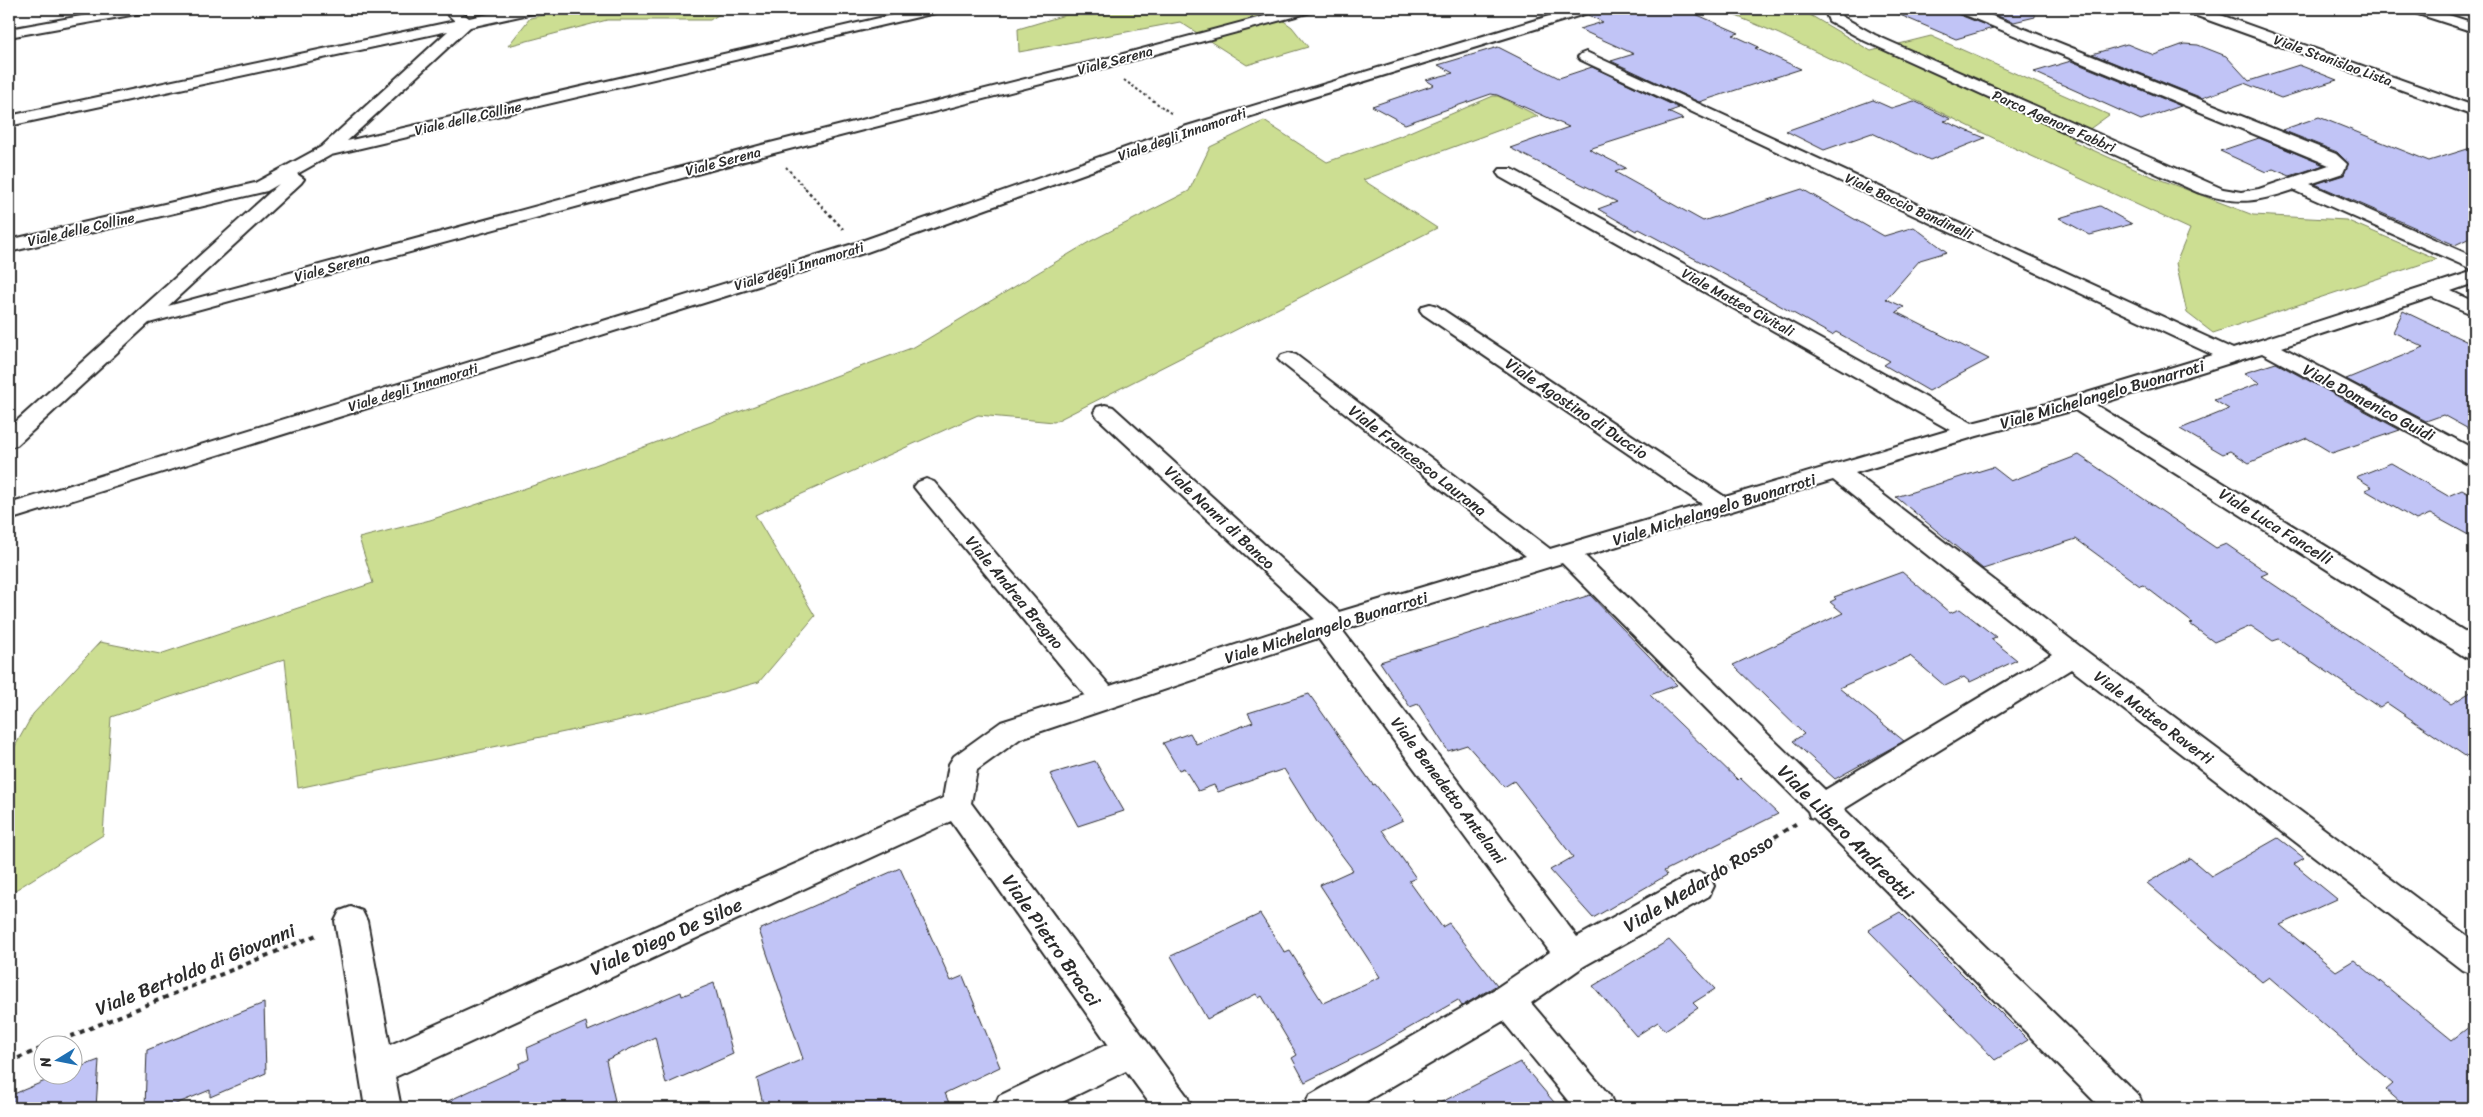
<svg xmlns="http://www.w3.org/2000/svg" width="2483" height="1117" font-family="Sriracha,sans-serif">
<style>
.green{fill:#ccde92;stroke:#7c845e}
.building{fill:#c1c4f6;stroke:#2b2b2b}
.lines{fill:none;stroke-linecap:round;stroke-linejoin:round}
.street-casing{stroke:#2b2b2b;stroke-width:4}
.path-far2{stroke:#2b2b2b;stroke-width:2;stroke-dasharray:2.5 2.5;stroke-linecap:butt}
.path-far1{stroke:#2b2b2b;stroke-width:2.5;stroke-dasharray:3 3;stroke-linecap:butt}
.path{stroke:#2b2b2b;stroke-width:4;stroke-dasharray:5 5;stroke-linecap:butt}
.street{fill:#fff;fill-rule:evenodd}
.labels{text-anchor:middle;stroke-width:4;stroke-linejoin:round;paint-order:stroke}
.far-street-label{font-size:14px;fill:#2b2b2b;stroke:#fff}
.street-label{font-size:16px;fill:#2b2b2b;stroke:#fff}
.near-street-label{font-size:19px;fill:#2b2b2b;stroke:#fff}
</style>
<rect width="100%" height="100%" fill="#fff"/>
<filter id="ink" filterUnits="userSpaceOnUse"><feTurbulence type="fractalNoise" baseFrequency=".02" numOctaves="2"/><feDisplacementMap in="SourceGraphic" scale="10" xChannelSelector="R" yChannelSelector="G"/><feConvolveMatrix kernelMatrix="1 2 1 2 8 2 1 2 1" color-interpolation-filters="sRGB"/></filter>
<g filter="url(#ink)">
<path class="green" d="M573,9h155l-18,11h-103l-99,26 22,-28z
M1100,9h167l25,18 16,20 -61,18 -67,-43 -161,30 -1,-23 47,-14z
M1743,9h57l71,42 60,-15 178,79 -36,26 70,32 110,42 93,5 91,39 -224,74 -26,-20 -11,-50 14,-34 -178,-82 -233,-113 -50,-21z
M1493,96h5l40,20 -175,64 74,48 -383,194 -76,-7 -223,100 60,101 -56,66 -142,39 -319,67 -13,-129 -174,58 -8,118 -94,59v-137l24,-43 67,-72 60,12 213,-71 -14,-45 71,-18 165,-55 319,-118 175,-105 100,-51 21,-44 54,-26 63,41 73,-26z"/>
<path class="building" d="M1595,9h89l55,24 -6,2 26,12 -4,1 46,21 -102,33 -88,-41 23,-7 -55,-25 24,-7 -15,-7z
M1886,9h68l3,5 36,14 -37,11z
M1979,9h54l2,8 -21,5z
M2127,44l27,11 30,-11 14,1 28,11 23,25 50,-16 38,15 -56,18 -37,-15 -42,15 -110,-44z
M1498,47l61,31 33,-11 87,41 -11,4 15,7 -94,30 37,19 -11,4 88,49 99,-32 82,47 30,-9 33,25 -27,8 -34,39 18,8 -8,5 93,47 -60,32 -45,-26 6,-4 -54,-29 -4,3 -101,-57 -92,-49 -3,2 -38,-22 19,-7 -107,-54 59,-21 -72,-32 -6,-1 -86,30 -33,-18 62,-21 -8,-5 27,-7 -15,-8z
M2071,61l110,45 -40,14 -107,-48z
M1873,100l18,8 23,-7 37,18 -7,2 41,17 -55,22 -58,-27 -48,17 -38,-19z
M2319,117l110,44 45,-14v89l-19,9 -140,-61 29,-9 4,-12 -11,-11 -55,-22z
M2259,138l65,27 -34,11 -17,-7 -7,3 -46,-21z
M2100,206l32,18 -42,11 -31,-17z
M2403,311l71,34v87l-31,-17 -17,6 -80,-42 78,-32 -31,-15z
M2276,363l124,67 -68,23 -25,-15 -58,25 -19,-12 -7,3 -43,-25 49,-20 -15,-9 46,-17 -16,-10z
M2079,455l137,93 10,-4 42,29 -7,3 190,128 23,-14v72l-87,-59 -7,5 -101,-69 -6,2 -22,-15 -37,16 -24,-18 3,-1 -50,-38 -3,1 -64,-47 -93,30 -87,-72 97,-30 18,14z
M2391,463l57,33 14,-6 12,7v41l-44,-24 -14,6 -51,-30 7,-3 -16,-10z
M1902,572l48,41 10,-4 36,28 -5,2 26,21 -47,22 -6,-5 -19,9 -35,-30 -71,32 65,53 -69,38 -42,-38 11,-7 -71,-69 110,-52 -13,-11 6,-3 -2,-2z
M1590,595l87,90 -27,10 88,85 2,-2 38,36 -114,57 3,4 -74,43 -43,-48 23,-13 -59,-76 -10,6 -37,-42 -19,6 -30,-47 -8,3 -30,-45z
M1309,694l64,91 2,-1 28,36 -21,10 34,48 -7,3 33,46 7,-4 48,62 -35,21 -4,-6 -82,47 -71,35 -13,-24 5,-3 -35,-59 -3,2 -3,-4 -49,25 -36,-63 89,-42 25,39 5,-2 33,52 57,-26 -60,-92 33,-15 -36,-48 -33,-53 -66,23 -4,-7 -16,6 -14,-23 -5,2 -16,-27 27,-10 6,11 57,-22 -5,-9z
M1095,761l29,50 -46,15 -28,-52z
M2278,838l26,20 -10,6 43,35 -57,26 56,46 18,-11 98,80 22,-17v85h-67l-21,-18 7,-6 -124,-107 -7,5 -115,-99 43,-25 21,18z
M900,868l51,113 12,-5 37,91 -55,26 6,15h-187l-7,-29 46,-20 -44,-129z
M1900,912l128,128 -33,20 -127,-130z
M1669,940l46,49 -22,14 5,5 -33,22 -7,-8 -22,14 -43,-50z
M714,983l19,71 -67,30 -11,-47 -49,23 9,41 -15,7h-167l87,-40 -1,-4 10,-5 -2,-11 59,-26 2,9 93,-39 1,4z
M264,1003l2,70 -56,24v-7l-44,18h-21l2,-58z
M99,1060l-3,48h-87v-12l53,-22h10v-4z
M1520,1062l39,46h-129z"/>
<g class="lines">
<g class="street-casing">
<path id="street" d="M120,9h29l-7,4 -133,24v-8z
M442,9h15l12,9 45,-9h26l-2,3 -68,15 -123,114 571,-132h24l-7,4 -604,142 -34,19 7,5 -3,4 -133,123 594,-161 335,-84 194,-52h22l-2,3 -204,55 -333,86 -625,170 -132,122 -8,2v-19l270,-244 -12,7 -258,61v-12l246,-57 66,-36 127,-116 -439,95v-10l446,-95z
M1572,9h21l-2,3 -392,120 -332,120 -858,268v-16l844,-260 334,-118z
M1831,9h15l-5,7 34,19 348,154 18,3 18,-3 70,-24 -371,-153 -2,-3h19l361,145 11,10 -4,9 -33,11 164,73v13l-181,-80c-39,13 -56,15 -96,2l-332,-151 -36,-20 -3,-7z
M2184,9h20l270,97v10l-288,-104z
M2410,9h20l44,14v9l-62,-20z
M1586,52l647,297 241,-78v12l-23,8 23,11v13l-42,-18 -150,50 192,102v16l-8,-2 -204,-110 -166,52 378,232v23l-9,-3 -390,-247 -98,26 -122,37 227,175 392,293v34l-12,-5 -391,-301 -227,140 295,287 5,12h-43l-287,-290 -4,-1 -2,-6 -246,-248 -220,67 235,307 110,-61 11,-4 11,4 5,10 -5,10 -125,70 -53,37 79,93 5,12h-41l-71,-87 -148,87h-51l5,-12 186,-107 55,-37 -232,-314 -297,100 -44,32 -6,33 216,293 5,12h-39l-27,-37 -76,37h-56l5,-12 109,-52 -157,-223 -556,256 6,31h-36l-30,-187 5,-10 11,-4 11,4 5,10 23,124 553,-247 6,-34 5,-8 47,-34 84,-27 -167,-203 -4,-5 4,-5 8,-3 8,3 176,204 205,-67 -218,-202 -3,-5 3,-5 8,-2 8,2 226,205 187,-56 -244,-193 -4,-4 4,-4 7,-2 7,2 254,194 152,-45 -279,-190 -3,-4 3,-4 7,-2 7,2 288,191 225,-67 -450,-253 -3,-4 3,-4h12l460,254 98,-25 143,-43 -632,-295 -3,-3 3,-3zM1833,480l219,174 -227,136 -240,-234z"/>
</g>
<path class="path-far2" d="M1124,80l48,34
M786,167l20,22"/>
<path class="path-far1" d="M805,188l38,41"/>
<path class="path" d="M1724,869l73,-46
M52,1044l267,-110
M9,1062l33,-14"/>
<use href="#street" class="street"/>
</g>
</g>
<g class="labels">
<g class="far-street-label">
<text transform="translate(1115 60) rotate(-15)" y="5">Viale Serena</text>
<text transform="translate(2333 60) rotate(20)" y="5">Viale Stanislao Lista</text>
<text transform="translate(468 118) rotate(-13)" y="5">Viale delle Colline</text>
<text transform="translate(2054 121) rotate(24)" y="5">Parco Agenore Fabbri</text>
<text transform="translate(1182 134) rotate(-19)" y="5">Viale degli Innamorati</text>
<text transform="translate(723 161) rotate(-15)" y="5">Viale Serena</text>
<text transform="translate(1909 206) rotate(25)" y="5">Viale Baccio Bandinelli</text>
<text transform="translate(81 229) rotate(-13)" y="5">Viale delle Colline</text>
<text transform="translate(799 266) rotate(-17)" y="5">Viale degli Innamorati</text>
<text transform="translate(332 267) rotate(-15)" y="5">Viale Serena</text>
<text transform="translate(1738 302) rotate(29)" y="5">Viale Matteo Civitali</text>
<text transform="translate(413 387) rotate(-17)" y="5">Viale degli Innamorati</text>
</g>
<g class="street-label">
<text transform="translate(2102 394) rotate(-16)" y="6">Viale Michelangelo Buonarroti</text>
<text transform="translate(2369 402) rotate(28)" y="6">Viale Domenico Guidi</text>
<text transform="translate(1577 408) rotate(34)" y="6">Viale Agostino di Duccio</text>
<text transform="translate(1418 460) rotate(38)" y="6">Viale Francesco Laurana</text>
<text transform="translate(1714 509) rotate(-17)" y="6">Viale Michelangelo Buonarroti</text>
<text transform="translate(1220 517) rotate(43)" y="6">Viale Nanni di Banco</text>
<text transform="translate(2276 526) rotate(32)" y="6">Viale Luca Fancelli</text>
<text transform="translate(1015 592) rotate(50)" y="6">Viale Andrea Bregno</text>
<text transform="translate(1326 627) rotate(-17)" y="6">Viale Michelangelo Buonarroti</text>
<text transform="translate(2154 717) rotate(37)" y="6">Viale Matteo Raverti</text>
<text transform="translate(1449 790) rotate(53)" y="6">Viale Benedetto Antelami</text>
</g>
<g class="near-street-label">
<text transform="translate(1846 832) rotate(45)" y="7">Viale Libero Andreotti</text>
<text transform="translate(1698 883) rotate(-31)" y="7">Viale Medardo Rosso</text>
<text transform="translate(666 936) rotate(-24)" y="7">Viale Diego De Siloe</text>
<text transform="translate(1052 940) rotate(55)" y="7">Viale Pietro Bracci</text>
<text transform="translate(195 969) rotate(-22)" y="7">Viale Bertoldo di Giovanni</text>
</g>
</g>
<rect width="2483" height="1117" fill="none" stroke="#fff" stroke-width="30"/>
<rect x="15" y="15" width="2453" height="1087" fill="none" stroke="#2b2b2b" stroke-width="2" filter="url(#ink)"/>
<g transform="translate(58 1060) rotate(260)"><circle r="24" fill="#ffffff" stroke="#aaaaaa"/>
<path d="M0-4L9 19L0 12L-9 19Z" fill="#1f6fb2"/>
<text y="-8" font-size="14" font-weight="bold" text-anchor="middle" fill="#2b2b2b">N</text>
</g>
</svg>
